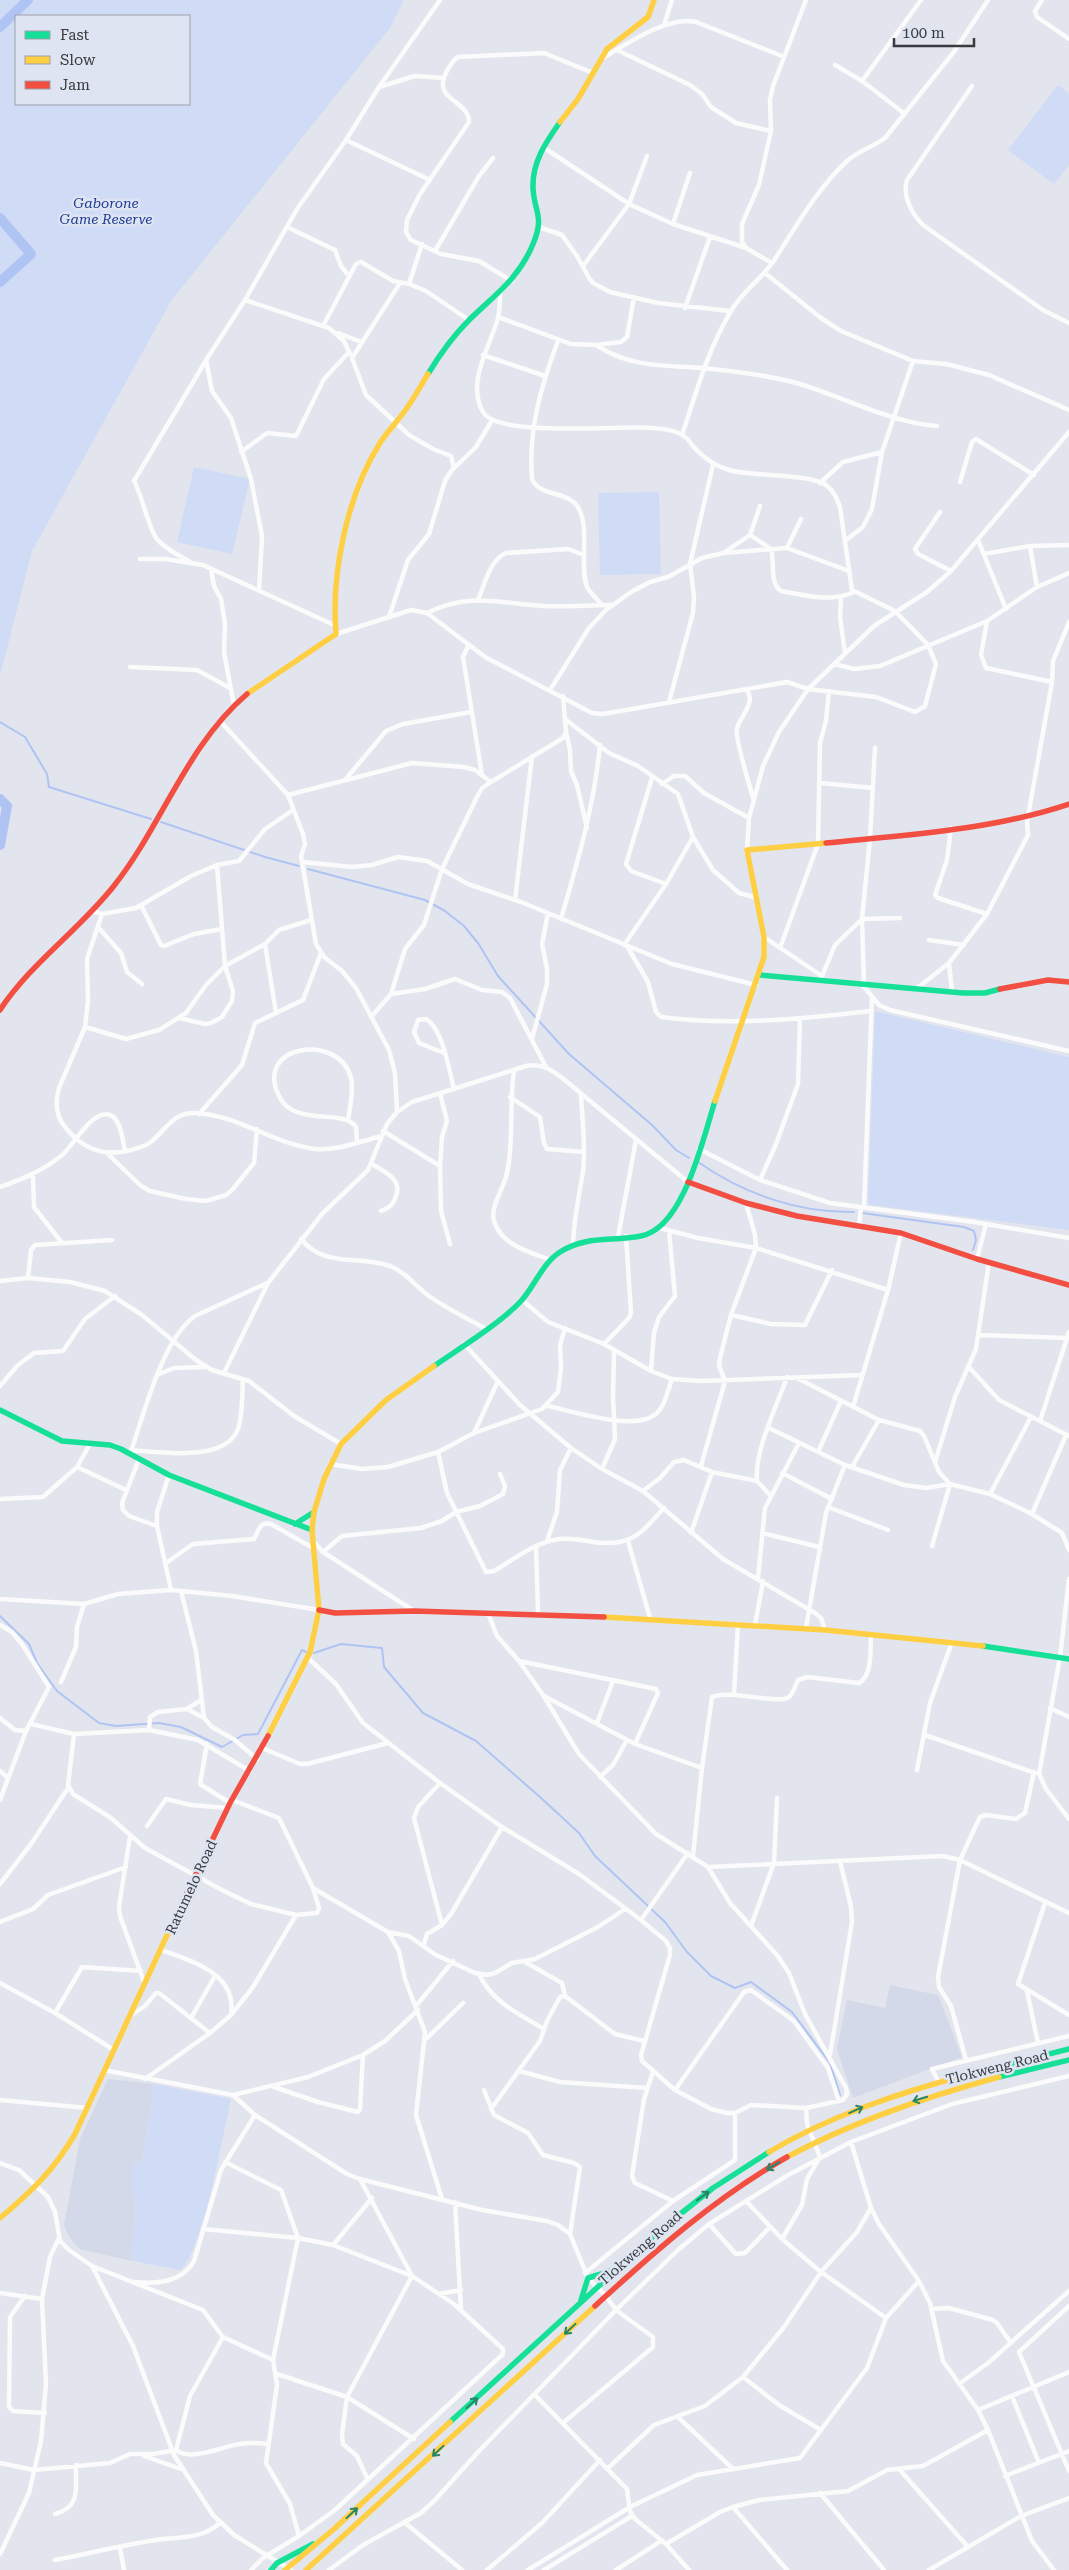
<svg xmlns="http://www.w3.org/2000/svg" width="1069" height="2570" font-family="'Roboto Serif',serif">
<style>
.built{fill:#d3d9e8}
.green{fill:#d0dcf6;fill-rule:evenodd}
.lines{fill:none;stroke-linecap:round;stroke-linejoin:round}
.stream{stroke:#afc4f3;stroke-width:2}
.river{stroke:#afc4f3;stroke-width:10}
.street{stroke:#fbfbfc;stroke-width:4.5}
.fast{stroke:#16e098;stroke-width:5.5}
.slow{stroke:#ffcf43;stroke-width:5.5}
.jam{stroke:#f24e42;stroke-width:5.5}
.oneway{stroke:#288567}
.labels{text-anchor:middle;stroke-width:5;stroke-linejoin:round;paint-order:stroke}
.park-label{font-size:14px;font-style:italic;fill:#1d3b94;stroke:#dee4f1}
.street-label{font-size:14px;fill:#373a3f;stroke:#dee4f1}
</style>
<rect width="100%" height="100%" fill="#e2e5ed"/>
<path class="built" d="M890,1985l48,10 24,62 -109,41 -16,-49 10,-49 38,8z
M108,2079l47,5 -13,78 -9,-1v32l2,7 -3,61 -52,-12 -10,-11 -6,-13 16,-86z"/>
<path class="green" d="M0,0h404l-14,28 -219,273 -139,250 -32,125zM16,16h173v88h-173z
M1058,85l11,8v72l-15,19 -46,-34z
M194,467l56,12 -18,75 -55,-12z
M659,492l2,82 -61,1 -2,-82z
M875,1011l194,46v173l-199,-25 -2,-3z
M155,2084l76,15c-9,39 -26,145 -50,171l-49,-9 3,-61 -2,-6v-33l9,1z"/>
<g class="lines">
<path class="stream" d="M0,722l25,15 22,37 2,13 102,32
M161,822l104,35 34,9
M308,869l117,31 20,11 19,15 14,17 20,33 71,78 83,71 24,25 13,8
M698,1162c46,32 100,51 156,50
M862,1213l102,14 10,4 2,9 -3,10
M0,1616l29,28 8,19 20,28 42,32 17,3 43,-3 22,4 41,20 21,-12 15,-1 44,-84 4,2
M314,1653l27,-9 41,4 2,19 39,46 53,28 64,56 39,36 16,23 70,66 22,30 24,24 24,12 16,-6 41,30 38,51 10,32"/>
<path class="river" d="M0,27l28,-27
M0,218l31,36 -31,28
M0,799l7,7 -7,39"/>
<path class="street" d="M1042,0l-7,11 2,6 32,22
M664,25l8,-25
M617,50l73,35 12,9 9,13 25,16 35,8
M603,58c23,-14 66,-43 93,-36l86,34
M835,65l27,16 43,33
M862,81l59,-81
M972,86l-65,94c-5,16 5,34 16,45l120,85 26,13
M379,87l61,-87
M346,140l84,40
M543,147l86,57 44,20 73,24 26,15
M673,224l17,-51
M287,227l48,23 6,16 8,10
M539,227l23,8 15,21 12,22 4,5 17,9 48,11 72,8
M746,248l-4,-6v-18l17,-39 12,-54 -1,-31 3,-14 33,-86
M435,251l44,-75 14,-18
M583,266l46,-62 18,-48
M765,273l56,45 20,13 72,30 33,3 43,11 80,35
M512,281l-33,-20 -38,-7 -30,-14 -5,-8 1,-12 13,-26 49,-72c0,-23 -40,-21 -21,-53 3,-5 5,-9 10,-12l86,-4 49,20
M400,283l-48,75 14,37 43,40 24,14 18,7 3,12
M409,284l13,-40
M245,300l84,28 15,13 6,13
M685,308l25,-71
M498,317l73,27 25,1 25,-3 6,-5 7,-40
M323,326l33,-62 5,-2 32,19 16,3 17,7 43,29
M338,333l23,9
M558,341c-17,45 -30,89 -26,138 8,19 38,11 47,30 11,22 0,56 8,78 3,6 11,13 15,18
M596,345c35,23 67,20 106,23 32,3 67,7 98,16 43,13 92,39 137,42
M483,355l62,21
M682,435c14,-42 26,-86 49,-124 11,-19 29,-31 42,-49 23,-35 43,-72 74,-101 11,-10 26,-14 38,-23l68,-85 35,-53
M241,452l26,-19 29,3 28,-57 25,-27
M960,482l12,-40 4,-3 58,36
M820,483l23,-21 39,-10
M940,512l-25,37 3,5 33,17
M750,535l10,-29
M846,540l17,-13 9,-18 10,-57 31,-91
M978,540l28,69
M1030,546l7,41
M787,548l14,-29
M725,552l25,-17 21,14c4,13 -2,34 10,42 25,4 49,12 73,1
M984,554l46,-8 39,-1
M140,559h25l38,6 131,60
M190,562c-11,-7 -25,-13 -33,-23 -8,-9 -15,-44 -23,-58l71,-119
M211,569l3,17 7,13 4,25 -1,28 10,54
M259,591l3,-55 -11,-57 -20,-61 -19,-27 -6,-31 39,-60 52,-91 49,-69 33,-53 36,-11 28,2
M841,598l-1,19 5,36
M478,600c7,-16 11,-39 28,-47l62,-4 16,6
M427,613c41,-21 72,-10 116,-7 23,1 46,-1 69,-1
M389,617l19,-57 21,-26 16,-53 6,-10 25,-24 15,-25
M987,621l-6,34 5,13 66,14
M336,634l75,-24 16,3 58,44 107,56 11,1 184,-32 21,7 68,8 39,15 10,-6 11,-42 -8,-19 -33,-34 -43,-21 -12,-83c-3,-8 -6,-16 -14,-22 -17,-11 -70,-9 -93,-14 -17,-4 -30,-13 -41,-26 -2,-3 -4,-6 -7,-8 -8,-7 -22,-8 -33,-9 -31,-3 -154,10 -169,-16 -17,-30 7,-65 15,-94 2,-8 2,-18 2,-26
M468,646l-5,11 19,118
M834,664l20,5 26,-3 107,-45 50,-34 32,-14
M130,667l67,3 33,18
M746,689c11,13 -5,26 -9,39 -3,9 13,58 16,70
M550,690l39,-62 17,-18 25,-18 19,-10 18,-5 34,-19 21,-5 64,-5 62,23
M669,702l24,-89 1,-16 -4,-33 23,-99
M565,719l44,34 29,13 40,28 15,43 20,33 26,23 15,4
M220,721l68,74 15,39 2,10 -4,12 15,88 8,13 18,14 14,17 33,62 6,23 2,39
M566,732l4,18 1,21 6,14 10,43
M652,778l-26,86 5,7 35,13
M345,780l41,-49 17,-7 68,-12
M820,783l53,5
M662,784l12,-8h11l19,17 45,25
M288,795l124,-32 52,4 11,3 16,12
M951,828l-4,32 -12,35 3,3 49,16
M747,850l2,-32 14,-52 16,-34 29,-43 66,-63 53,-34 24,-21 118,-139
M303,862l49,5 20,-2 26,-8 29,4 41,23 53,18 151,62 84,21
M515,900l17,-144
M141,905l20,40 3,1 30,-12 28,-5
M92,911l10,3 34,-6 55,-32 26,-11 22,-4 26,-32 28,-19
M102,914l-15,45 1,42 -3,26 -26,61c-4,14 -4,27 6,39 18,23 39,30 66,23 7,-2 16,-4 21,-9 14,-12 22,-29 43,-28 44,2 78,31 120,36 22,2 46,-8 67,-13
M561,919c17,-59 33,-112 39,-174
M98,927l23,26 6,19 15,12
M764,937l58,39
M929,940l35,5
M265,944l11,69
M624,945l42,-61 27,-47
M627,946l21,36 8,30 5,5c70,9 141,2 210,-6
M780,948l38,-104 2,-101 6,-22 3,-30
M949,963l3,29
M820,981l15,-36 27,-26 38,-1
M861,983l18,22 11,5 179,41
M864,984l-2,-65 8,-81 5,-90
M916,989l33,-26 38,-49 41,-79 -1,-13 25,-140 1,-21 16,-39
M391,994l14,-45 19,-24 18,-56 35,-72 5,-9 9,-6 72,-44 3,-6 -3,-36
M371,1017l20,-23 34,-5 30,-10 27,11 20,2 8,6 36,69
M179,1018l26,6 6,-1 11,-6 10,-16 1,-10 -8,-25 -8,-101
M85,1027l41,12 33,-9 27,-17 20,-28 19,-19 40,-22 14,-14 32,-10
M532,1039l15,-55v-15l-5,-25 6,-31
M444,1053l-25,-10 -5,-11 4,-12 8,-1c17,10 23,51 28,70
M514,1071c-5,32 0,72 -7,102 -3,16 -19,35 -12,51 10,23 35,28 56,36
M440,1093l7,28 -5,16 -2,29 1,45 9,33
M510,1097l30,20 4,26 3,6 37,3
M199,1114l43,-49 13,-42 48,-23 18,-47
M348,1120c2,-13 6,-29 3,-42 -11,-46 -100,-34 -71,20 16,29 63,10 76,29l1,15
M383,1131l57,35
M699,1149l61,31 70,23 144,19 95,16
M108,1154l33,32 9,5 36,8 20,2 20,-6 6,-5 22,-27 3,-34
M372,1164c14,9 32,15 23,35 -3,7 -7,10 -14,12
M33,1176l1,31 28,36
M760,1180l16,-36 22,-60 2,-65
M0,1187c23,-8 42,-16 61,-31 11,-8 33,-51 51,-40 9,5 11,26 13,35
M864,1207l8,-211
M859,1227l2,-20
M660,1228l38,10 58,10 132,42
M618,1237l18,-97
M301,1239c23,29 57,16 89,27 16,6 26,21 39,30 18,13 38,22 57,33
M573,1244c1,-28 6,-46 10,-73 3,-25 -1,-52 -2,-77
M977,1259l9,-35
M28,1278l3,-28 4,-5 77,-5
M0,1281l28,-3 42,4 35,9 37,24 54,45 16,10 37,11 45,35 47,28
M522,1300l26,22 56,22 47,27 21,8 29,2 161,-6
M731,1315l40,9 34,1 27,-55
M980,1335l87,3
M464,1344l56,61 51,43 31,21 41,22 80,68 92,54 6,5 4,12
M604,1344l25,-26 2,-5 -5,-77
M968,1366l31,34 70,36
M651,1371l3,-38 5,-16 16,-21 -6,-65
M224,1373l44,-90 54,-69 46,-44 19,-46 10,-12 15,-10 114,-36c19,-4 31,8 46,20l116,96
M159,1374l15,-6 31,-1
M795,1377l84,43 41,11 4,5 15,36 11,12 40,10 42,20 30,19 7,17
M0,1386l17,-20 17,-13 29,-2 22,-32 30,-23
M548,1406c24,5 87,26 108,8 9,-8 12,-24 16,-35
M853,1407l35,-117 13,-57
M1040,1421l29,-89
M769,1428l76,37 59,20 22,3 24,-4 -18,62
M474,1433l24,-52
M131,1450c28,2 94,13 107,-21 5,-15 4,-35 5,-50
M438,1452l9,41 39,79 8,-1c20,-12 42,-29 65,-32 11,-1 23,1 34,3 39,5 47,-8 71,-34
M818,1452l23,-51
M130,1454c14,-39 32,-115 65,-138l72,-33
M139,1459l-17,44 1,7 6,6 28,10
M935,1462l20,-65 21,-48 13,-87
M330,1464l32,5 26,-2 50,-15 36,-19 68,-24 16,-17 3,-25 -1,-22 5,-17
M701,1466l24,-85 -6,-15 1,-8 11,-43 25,-67 -1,-13 -9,-32
M77,1467l49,23
M852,1467l27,-47
M602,1469l13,-30 -2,-42 1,-46
M782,1473l50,26
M169,1475l-12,37v14l14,64
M757,1481c-3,-30 20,-75 30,-104
M643,1491l17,-13 14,-16 10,-2 28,12 45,9 14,15
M990,1494l41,-77
M0,1499l43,-2 34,-30 13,-23
M828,1507l60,23
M1032,1514l34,-79
M691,1533l21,-61
M762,1533l57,14
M313,1541l10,11 19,-16 79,-8 21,-7 14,-9 24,-6 23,-12 2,-8 -5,-12
M547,1541l10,-29 3,-42 11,-22
M628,1541l22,77
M536,1546l2,67
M323,1552l91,59
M166,1563l27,-19 61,-5c5,-8 5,-18 17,-15l42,24
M758,1578l7,-70 34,-65
M1069,1579l-9,78 -21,117 7,15 23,30
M181,1591l15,60 8,67 8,9 23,13 22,19
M0,1599l84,5 34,-10 53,-4 61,6 87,14
M0,1625l12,7 10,12 27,43 -23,44 -26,69
M755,1625l8,-44
M806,1628l20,-115 19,-48
M307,1657l29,27 27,39 77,60 62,44 77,47 62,46 25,21 4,7v7l-29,100 1,6 33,29 36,19 16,4h8l16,-8 55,3 37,-8 4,-6 -1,-6 -41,-74 -16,-41 -12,-18 -47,-52 -22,-36 -52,-33 -77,-80 -36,-59 -24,-34 -22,-25 -9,-23
M519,1661l137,28 2,4 -23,51
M61,1682l15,-35 1,-20 7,-23
M734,1694l4,-70
M544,1696l91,48 67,24
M1050,1708l19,9
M187,1709l14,-9
M0,1718l15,12 11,1
M597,1723l16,-42
M31,1724l43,10 75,-4 49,10 52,31
M149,1730l1,-13 8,-5 29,-3 17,9
M74,1734l-6,51 5,9 38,24 34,30 77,42 29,14 45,11
M925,1735l110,38
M207,1744l-7,40 30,19
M262,1748l38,16h7l81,-21
M917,1770l13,-67 22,-61
M0,1771l7,6
M600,1777l13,-12 14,-25
M440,1783l-22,24 -4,11 28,107
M232,1800l47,18 34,70 75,44 11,19 6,28 20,53 -9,83 26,84
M147,1826l19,-27 25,6 37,3
M130,1837l-11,69 1,10 24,66
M693,1856l9,-88 10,-71c17,-8 67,8 77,0 4,-3 7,-12 9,-17l9,-3 52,6c14,-8 11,-34 12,-48
M708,1867l235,-11 17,4 109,53
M0,1884l31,-40 37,-56
M1045,1903l-27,81 51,31
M641,1920l47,-67
M0,1922l33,-13 15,-14 78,-28
M751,1926l23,-63 3,-65
M388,1932l21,4 27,19 39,18 12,2 8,-2 17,-10 23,-4 63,-32 27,-18
M424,1944l3,-10 15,-9 9,-11 51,-87
M161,1950c30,11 76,23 70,64
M525,1962l37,21 3,13
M479,1974c12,27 41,41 65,55
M0,1983l55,30 59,37
M1027,1991l11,52
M565,1996l50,38 29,7
M416,2006l37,-45
M55,2013l27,-46 59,4
M130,2016l15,-10 11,-13h3l51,40
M191,2018l24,-42
M426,2039l37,-36
M830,2055l22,-133 -1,-15 -11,-46
M966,2060l-15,-54 -12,-19 -1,-10 22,-117 20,-43 6,-2 30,4 9,-6 9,-41
M104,2070l129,25 75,-18 55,-22 22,-14 33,-31
M519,2071l41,11 87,6
M653,2072l-9,27 -12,77 3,7 38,18
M145,2079l65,-46 21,-18 22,-28 43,-72 21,-2 2,-5 -6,-20
M938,2081l-6,-12 137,-33
M274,2087l44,15 40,10 2,-3 3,-54
M484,2090l10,25 34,18 15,22 31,8 6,4 -10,67
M675,2090l69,-98 7,-2 43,31 34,47 11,33
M0,2100l88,8
M491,2109l49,-68 7,-20 13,-24 5,-1
M255,2115l92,59 13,5 122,31 65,11 11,4 12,9 18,44 18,18 10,14 37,27v10l-90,76
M851,2142l20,66 8,16 40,57 11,22 13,58 35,49 10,20 44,111 22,29
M225,2162l56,28 17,48 -25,122 4,25 -11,78 24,41 9,32
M0,2163l19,7 29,27 7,15 5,29 9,9 23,16 41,80 41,109 39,60 21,20 57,35
M360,2179l52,97 -65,121 -5,37 1,10 14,12 11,24
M746,2201l36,38 39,33 65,46
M455,2202l6,108
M709,2224l27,30 9,-1 25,-26
M203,2229l95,9 35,7 79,31 42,28 49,45v5l-168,156 -36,26 -36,22 -12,12
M782,2239l20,-34 5,-26 13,-22 -13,-33 -1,-16
M333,2245l39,-47
M92,2266l111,44 20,27 50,23
M585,2273l88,-72 62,-41v-47
M133,2282c22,2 49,1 61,-21l27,-91 34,-55 -22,-20
M0,2293l42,6
M439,2294l22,-4
M25,2296l-15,21 -1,90 4,4 32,2
M1069,2306l-50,46 50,119
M931,2309l18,-1 44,12 4,3 14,20
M277,2374l70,23 67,42
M743,2377l36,28 42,25
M959,2384l29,-21 81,-72
M535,2395l92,94 3,22 5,8 31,25 54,-32 13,-5 26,-7 89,-9 39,-21 36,-4 65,-36
M1012,2396l27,67
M978,2410l91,-38
M678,2417l54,51
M176,2450c15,12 47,-4 64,-6 10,-2 19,-1 28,0
M144,2456l37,13
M0,2463l34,7 76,-7 20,-9h23l23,-4 14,-54 33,-59
M607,2469l47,-44 51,-19 38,-29 41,-50 37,-55 36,-40 14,-24
M899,2469l69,78
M1005,2476l64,-25
M820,2493l64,77
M733,2507l54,63
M55,2514c27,-8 20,-26 21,-49
M404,2522l58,48
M666,2544l23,26
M120,2548l4,22
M0,2554l29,-61 12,-52 5,-57 -4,-85 8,-42 9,-19
M55,2560c32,-6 63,-14 95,-19 25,-5 50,0 70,-18
M329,2570l34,-25 58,-32 13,-12 45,-50 137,-141 62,-60 31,-26 79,-49 63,-33 101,-38 117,-28
M487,2570l55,-47 58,-63
M528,2570l102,-63 67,-32 103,-17 67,-90 19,-50 33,-37
M544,2570l88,-54
M616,2570l45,-29
M929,2570l92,-54 48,-18"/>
<path class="fast" d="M428,374c12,-20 26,-39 42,-55 26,-25 49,-41 63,-75 12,-28 1,-32 0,-56 -1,-26 13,-46 27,-66
M760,975l203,18h22l15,-4
M434,1366c26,-18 68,-44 88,-66 13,-15 21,-37 38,-48 27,-17 51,-10 81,-16 43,-8 62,-98 74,-135
M0,1410l62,31 48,4 11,4 48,26 143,55
M295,1524l19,-12
M983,1646l86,13
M966,2075l103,-26
M999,2077l70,-17
M581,2300l7,-22 23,-7
M450,2422l209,-191 54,-43 56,-36
M271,2570l6,-7 36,-19"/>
<path class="slow" d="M560,122l18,-23 29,-50 41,-32 6,-17
M247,694l89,-60c-5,-61 11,-139 44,-191 7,-11 16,-20 24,-31 9,-12 16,-25 24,-38
M715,1101l49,-144v-20l-17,-87 79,-7
M604,1617l221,13 158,16
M268,1736l42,-84 9,-42 -7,-80 2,-18 10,-33 17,-35 45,-44 48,-34
M769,2152c60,-36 130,-59 197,-77
M787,2157c67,-36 138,-60 212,-80
M0,2218c32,-27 54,-48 75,-84l99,-214
M285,2570l49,-41 116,-107
M306,2570l289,-264"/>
<path class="jam" d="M826,843c80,-8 166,-13 243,-39
M1000,989l48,-9 21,2
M0,1010c31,-47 78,-79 113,-123 49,-61 73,-141 134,-193
M688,1182l58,21 51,13 104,17 76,26 92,26
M319,1610l16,3 79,-2 190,6
M174,1920l56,-117 38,-67
M595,2306c60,-55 120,-108 192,-149"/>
</g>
<defs><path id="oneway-shaft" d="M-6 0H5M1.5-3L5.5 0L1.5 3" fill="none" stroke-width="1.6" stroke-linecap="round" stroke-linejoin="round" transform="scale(1.25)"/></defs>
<g class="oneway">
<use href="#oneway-shaft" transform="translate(920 2099) rotate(163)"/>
<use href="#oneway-shaft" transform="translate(856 2110) rotate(-24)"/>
<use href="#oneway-shaft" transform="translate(773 2166) rotate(149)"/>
<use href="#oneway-shaft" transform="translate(703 2196) rotate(-36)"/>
<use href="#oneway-shaft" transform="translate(570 2329) rotate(137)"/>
<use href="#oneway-shaft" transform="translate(472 2403) rotate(-43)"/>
<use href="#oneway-shaft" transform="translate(438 2451) rotate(137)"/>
<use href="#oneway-shaft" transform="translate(352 2513) rotate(-43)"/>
</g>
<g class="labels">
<g class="park-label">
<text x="106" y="208">Gaborone<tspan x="106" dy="16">Game Reserve</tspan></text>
</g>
<g class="street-label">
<text transform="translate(191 1887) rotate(-65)" y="5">Ratumelo Road</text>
<text transform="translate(997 2067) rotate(-14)" y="5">Tlokweng Road</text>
<text transform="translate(640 2248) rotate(-41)" y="5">Tlokweng Road</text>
</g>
</g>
<rect x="15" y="15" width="175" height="90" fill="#dee4f1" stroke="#9ba0aa"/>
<rect x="25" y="31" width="25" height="8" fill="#16e098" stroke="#9ba0aa"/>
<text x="60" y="40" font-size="15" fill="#373a3f">Fast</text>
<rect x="25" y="56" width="25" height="8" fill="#ffcf43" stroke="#9ba0aa"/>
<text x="60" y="65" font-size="15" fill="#373a3f">Slow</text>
<rect x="25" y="81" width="25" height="8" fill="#f24e42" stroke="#9ba0aa"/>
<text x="60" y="90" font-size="15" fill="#373a3f">Jam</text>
<path d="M894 38v8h80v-8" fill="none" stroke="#373a3f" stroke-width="2.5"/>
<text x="902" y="38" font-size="15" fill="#373a3f" stroke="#dee4f1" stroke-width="4" paint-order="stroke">100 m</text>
</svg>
